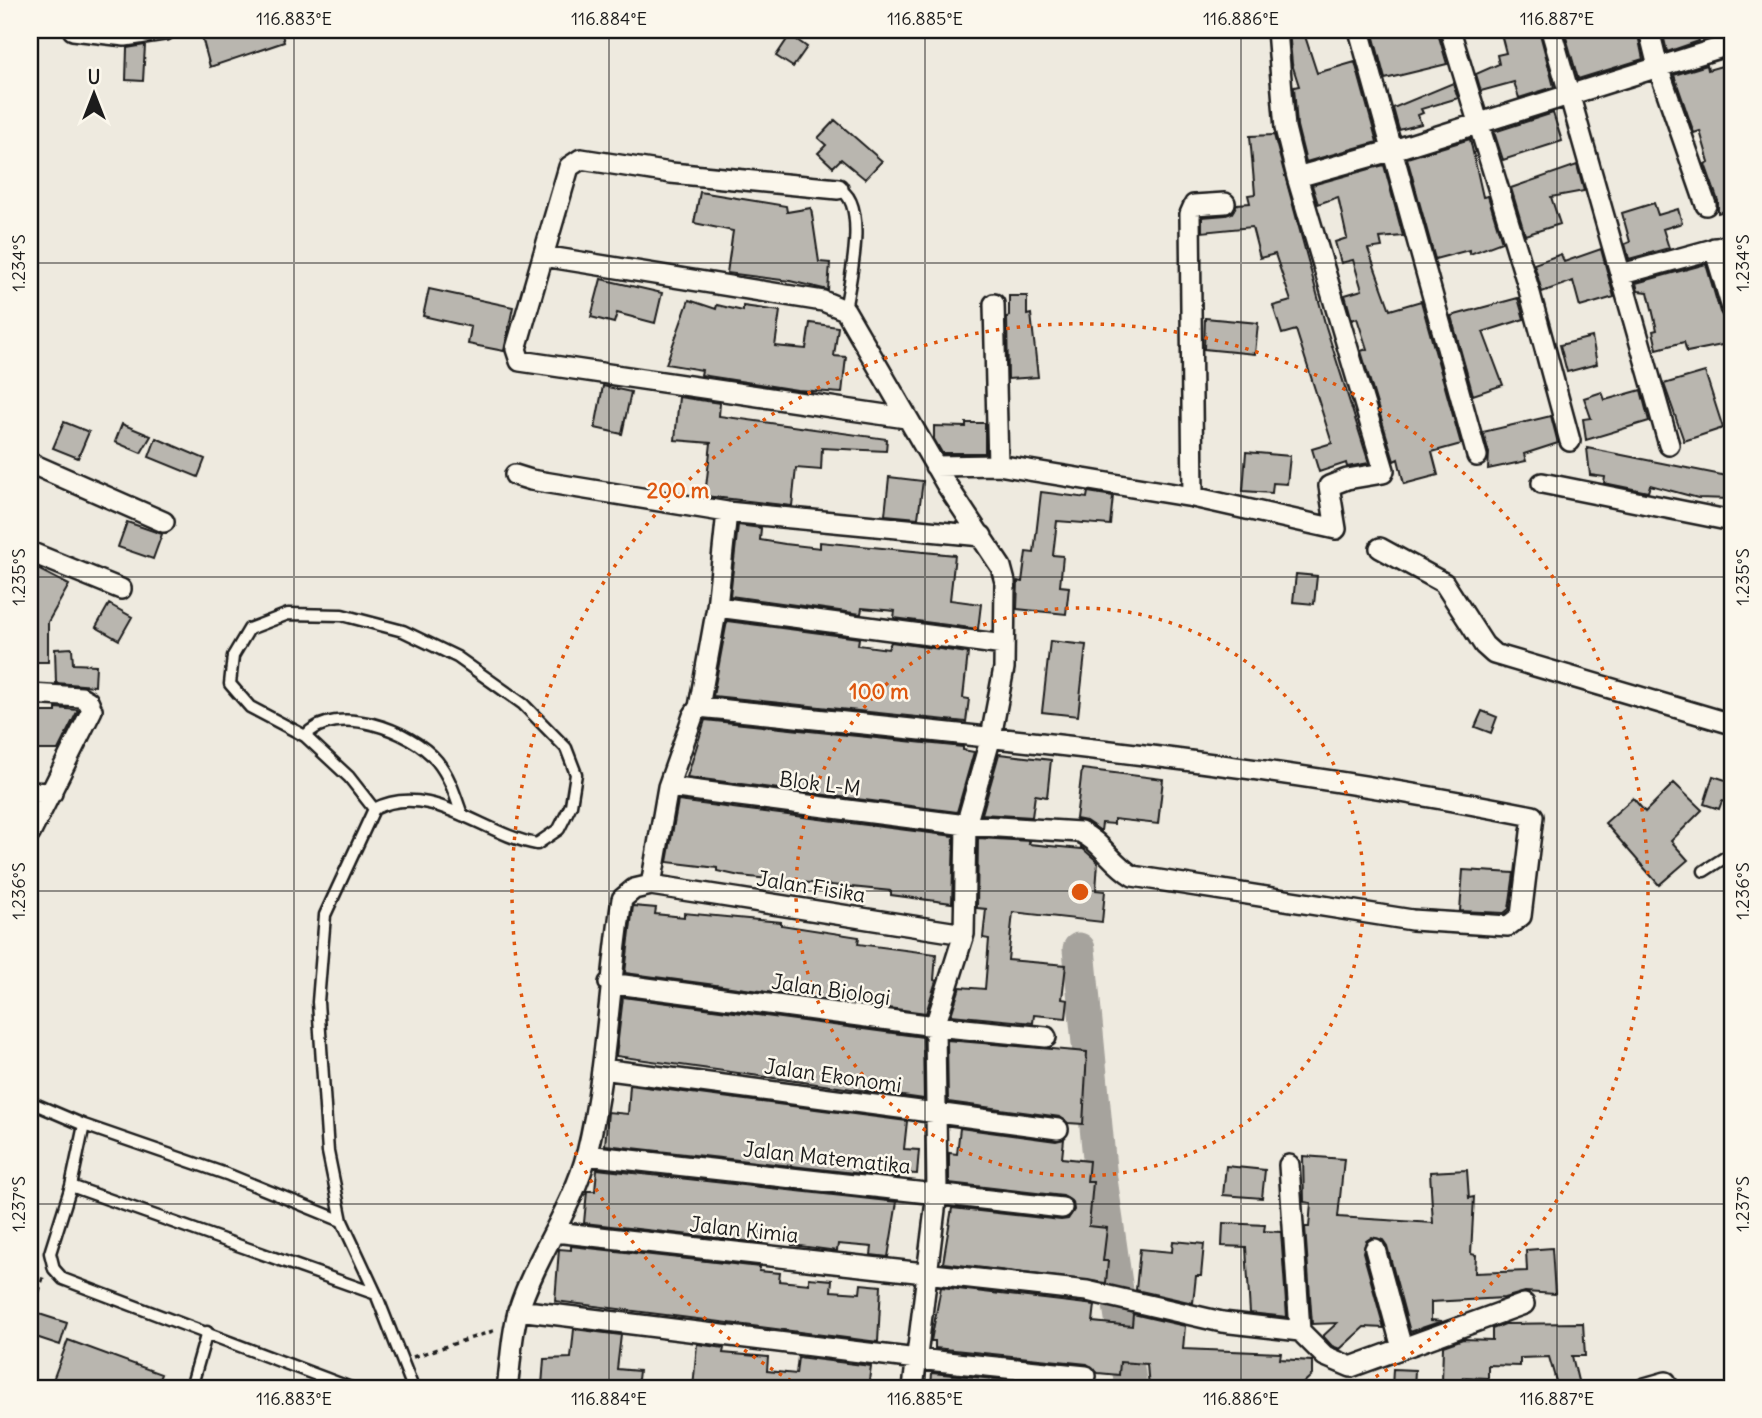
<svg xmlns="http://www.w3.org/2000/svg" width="1762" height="1418" font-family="Delius,sans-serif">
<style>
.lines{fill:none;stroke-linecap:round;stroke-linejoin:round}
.river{stroke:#a6a39d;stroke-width:33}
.building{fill:#b9b6af;stroke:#1c1c1c;stroke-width:2}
.service-casing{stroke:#1c1c1c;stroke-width:15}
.minor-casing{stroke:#1c1c1c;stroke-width:24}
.path{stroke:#1c1c1c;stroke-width:3.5;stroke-dasharray:5 5;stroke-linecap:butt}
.service{stroke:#fbf7ec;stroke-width:10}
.minor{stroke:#fbf7ec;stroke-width:19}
.ticks{fill:none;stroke:#1c1c1c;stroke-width:2;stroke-opacity:0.45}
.ring{fill:none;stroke:#de560d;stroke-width:3.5;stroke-dasharray:3.5 7}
.labels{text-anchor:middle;stroke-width:5;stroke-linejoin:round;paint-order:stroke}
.street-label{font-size:21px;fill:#1c1c1c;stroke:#fbf7ec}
.centre{fill:#de560d;stroke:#fbf7ec;stroke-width:3.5}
.ring-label{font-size:21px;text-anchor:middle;font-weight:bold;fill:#de560d;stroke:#fbf7ec;stroke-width:5;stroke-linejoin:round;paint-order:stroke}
.neatline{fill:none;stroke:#1c1c1c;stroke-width:2.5}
.ticks-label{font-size:18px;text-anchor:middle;fill:#1c1c1c}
</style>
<rect width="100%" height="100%" fill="#eeeadf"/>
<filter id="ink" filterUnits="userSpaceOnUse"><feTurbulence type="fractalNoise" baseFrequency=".0143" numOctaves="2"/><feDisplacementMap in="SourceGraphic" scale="14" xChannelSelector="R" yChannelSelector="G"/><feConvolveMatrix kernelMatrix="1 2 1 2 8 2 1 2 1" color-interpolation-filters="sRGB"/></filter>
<g filter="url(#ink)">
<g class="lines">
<path class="river" d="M1079,949l22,230 30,209"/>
</g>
<path class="building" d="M214,30h67l3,12 -74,25 -9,-34z
M1289,30h14l14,43 38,-11 22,80 -71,20 -9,-36 -3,-39 5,-1 -7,-22z
M1372,30h65l10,34 -62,15z
M1500,30h39l15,57 -35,11 -5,-16 -33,9 -5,-17 23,-10 -2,-9 9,-2z
M1564,30h73l6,29 -65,20z
M1662,30h34l3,11 -32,11z
M790,35l17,12 -14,20 -17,-11z
M145,45l-2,36 -17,-1 1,-32z
M1732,63v146l-14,4v-12l-13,-37 4,-2 -9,-31 -6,2 -20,-58 33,-10 1,5z
M1453,83l5,15 -37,11 2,4 -5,2 3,9 -22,6 -6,-22z
M1553,113l9,28 -59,19 -9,-28z
M835,120l47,41 -17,18 -24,-20 -8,8 -15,-14 8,-8 -8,-7z
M1274,135l52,192 43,136 -22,4 -1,-4 -27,9 -7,-23 20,-6 -36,-113 -14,4 -9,-28 18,-5 -16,-47 -15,4 -8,-31 -50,5v-15l24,-2 6,-2 5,-9 13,-1 -2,-8 7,-1 -5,-58z
M1470,139l13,58 5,-1 14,46 -32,12 -1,-4 -34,9 -28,-101z
M1384,165l19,71 -23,2 2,9 -14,2 22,61 31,-9 40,143 -29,8 6,23 -34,9 -6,-25 -4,2 -33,-110 6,-2 -10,-31 -5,2 -7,-25 17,-5 -9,-30 -12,3 -6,-21 12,-4 -9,-41 -20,7 -6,-19z
M1577,165l7,26 -33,6 9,27 -35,11 -14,-47z
M700,192l86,14 1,6 24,-4 8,54 11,1 -2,27 -38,-9 -63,-8 6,-42 -39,-8z
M1654,203l4,12 20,-6 4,14 -19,6 6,19 -40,11 -4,-15 5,-2 -8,-29z
M1601,249l13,48 -34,10 -7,-26 -31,11 -8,-28 27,-10 3,8z
M1706,264l14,48 12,20v3l-7,3 2,6 -40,8 -3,-10 -27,7 -4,-18 4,-1 -9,-38 -10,-1 -2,-8z
M601,279l61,14 -7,30 -38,-10 -3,10 -23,-6z
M429,289l84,18 -9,44 -36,-7 3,-17 -48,-11z
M1009,296h18v19l4,-1 7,63 -30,2 -1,-62 2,-1z
M1518,298l6,21 -41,13 20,53 -30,10 -22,-79z
M689,300l27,9 1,-4 26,6v-5l37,5 -5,35 31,3 4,-26 28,4 -4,29 12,1 -4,36 -45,-3 -96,-15 1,-5 -36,-6z
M1205,318l53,5 -3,31 -51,-5z
M1592,337l5,27 -30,8 -7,-27z
M1705,372l18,56 -39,13 -20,-57z
M603,386l28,6 -9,42 -27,-6z
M1641,390l8,31 -63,19 -3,-21 8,-1 -7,-20 18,-6 3,8z
M679,397l41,6 -1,13 168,23 -1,12 -64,-3 -1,22 -25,-2 -4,38 -87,-10 6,-53 -36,-3z
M1551,416l7,27 -34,11 2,7 -38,8 1,-16 -6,-21z
M64,422l25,10 -11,26 -25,-10z
M966,423h19v30h-43l-8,-14v-13l32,1z
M122,424l29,12 -10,17 -26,-11z
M156,438l49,21 -7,18 -49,-20z
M1587,448l145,29 -2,22 -32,-1 -48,-13 -2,7 -44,-9 1,-6 -15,-2z
M1246,452l44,4 -3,28 -14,-1 -1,10 -29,-2z
M889,477l34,4 -5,37 -33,-3z
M1041,492l46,6 1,-6 25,4 -3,29 -53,-4 -4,34 10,1 -3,30 9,1 -3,27 -49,-5 1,-28 4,1 4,-30 8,1z
M127,522l35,12 -9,25 -35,-12z
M738,525l23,3 -1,12 25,4 35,4v-6l135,13 -5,45 31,4 -3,25 -84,-11 1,-7 -33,-3 -1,6 -131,-18z
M30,565l39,20 -21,37v40h-18z
M1296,574l21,2 -3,28 -21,-2z
M109,604l23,13 -13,23 -23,-13z
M727,621l132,17 -1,7 30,4 3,-7 77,11 -5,45 6,1 -3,23 -253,-26z
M1050,641l36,4 -8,71 -36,-4z
M72,648l1,16 23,1 -1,21 -39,-3 -1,-34z
M56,708l22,2 -20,40h-28v-38h26z
M1482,711l15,6 -6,16 -16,-6z
M705,720l258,27v3l11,2 -17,60 -270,-35z
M999,754l52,6 -4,37 -12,-2 -3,22 -50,-3z
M1082,769l81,10 -5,45 -44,-5v5l-12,-1 -1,8 -15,-10 -10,-2z
M1713,776l19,6v22l-10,-3 -3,8 -15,-5z
M1674,783l28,27 -31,31 17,19 -29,25 -54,-62 28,-25 12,14z
M678,801l276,35 -2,67 -61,-8v-4l-151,-15 -23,-5v-3l-50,-6z
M978,838l52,3 -1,3 52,5v-2l17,15 -2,28 9,1 -3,31 -89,-10 -5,48 58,5 -4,34 6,1 -2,18 -32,-3 -1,8 -82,-8 9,-28 25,2 4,-50 -6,-1 3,-29 -9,-1z
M1463,870l51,3 -5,36 -5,4 -44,-2z
M633,906l23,2 -1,6 29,3v-4l97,9v3l78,12 -1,7 78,10 -2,26 2,1 -10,32 -301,-40z
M623,997l300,40 1,62 -308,-43z
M947,1040l140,12 -4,72 -15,-1 -8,-6 -112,-15z
M630,1085l277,36 -3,28 15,1 -2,24 -18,-1v5l-294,-33 3,-33 20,2z
M960,1128l96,13 8,-2 -2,19 27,3 -2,21h6l-4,44 18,2 -4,33h5l-2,22 -163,-20 9,-55 109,12 7,-1 6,-9 -1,-8 -10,-6 -114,-13v-30l8,1z
M1303,1156l41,3 -6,58 95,6 -3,-51 37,-2 2,28 5,-1 -3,57 5,1 -1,18 52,-2 -1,-21 26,-2 3,46 -30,-2 -21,6 -73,4v18l11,1 -32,11 -23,-86 -4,-6 -11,-3 -6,4 -3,11 21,76 -20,-1 -24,22 -8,-3 -9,-10 14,-13 -25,1 -7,-97h4l2,-24 -7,-1z
M1226,1166l39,4 -3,28 -39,-3z
M597,1169l300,33 -9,55 -17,-2 1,-8 -34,-3 -1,7 -45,-6 1,-10 -31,-3v11l-178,-20 3,-32h8z
M1223,1223l42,2 -1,6 17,1 6,85 -37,-4 -4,-66 -24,-1z
M1173,1241l31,3 -3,32h-5l-3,27 -57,-13 4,-41 32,3z
M571,1246l189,21 -1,4 21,2 -1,8 30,3v-6l23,2 -1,11 29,2 1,-9 20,2 -3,56 -323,-41 4,-52 12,1z
M941,1287l154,18 -2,17 39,4 1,-12 52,12 -2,23 98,4 -1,6 32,2v14l-14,13h-10v-3l-62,-3v6h-77l-2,-24 -27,-2 -1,13 -21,-2 -11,-9 -152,-16v-7h-4z
M36,1313l31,10 -7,22 -30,-10z
M1583,1323l2,33h-13l7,29 -21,3 -9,-31 -29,1v8l-32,-1v13l-25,-1v6l-21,-1 1,-36 20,-7 29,1v-11l13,-5z
M574,1329l47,6 -4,34 22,2 -2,17 -95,-2 2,-27 27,-1z
M68,1340l93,34 -5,14h-106z
M697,1344l27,4 -1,5 45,4 -1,14 29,3 2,-17 73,9 -3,22h-175z
M1393,1369l22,1 -1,18h-22z
M932,1373l94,9 -1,6h-94z"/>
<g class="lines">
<g class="service-casing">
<path id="service" d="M838,189c32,11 11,96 7,121
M305,736l-55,-29 -20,-23 3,-28 16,-27 39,-15 54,1 61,16 54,26 66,47 43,44 10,26 -5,31 -12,24 -22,15c-54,-9 -107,-64 -163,-35l-49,106 -7,87 10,150 14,69 34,73 37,94
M374,809l-25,-32 -44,-41c30,-34 107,-6 132,25 13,16 18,34 25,54
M1704,871l28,-18
M30,1102l54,23 145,50 113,46
M84,1125l-13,61 -21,67 4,16 9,10 21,8 267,101
M71,1186l305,108
M191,1388l16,-56"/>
</g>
<g class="minor-casing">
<path id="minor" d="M73,30l52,6 40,-6
M1277,30l8,98 12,49 93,-26 342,-107
M1359,30l118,426
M1450,30l78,256 42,155
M1551,30l118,415
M1649,30l9,37 48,138
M1714,248l18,60
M543,256l26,-89 12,-8 90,14 167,16
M1622,274l110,-30
M994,304l4,161
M906,418l-386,-57 -4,-12 27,-93 280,45 22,9 101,174 55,83 4,15 -1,86 -13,69 -25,88 -2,109 -29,92 2,167 -24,195
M30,463l134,59
M935,466l63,-1 195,32 143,32 -7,-43 18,-7 36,-6 1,-3 -87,-293
M515,475l16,5 196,32 255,24
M1542,483l190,38
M1193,497l-3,-283 4,-9 31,-2
M1380,548l64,35 40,62 10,9 238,70
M30,552l91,37
M717,607l287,38
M30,694l51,3 7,4 4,9 -62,124
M668,787l298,38 114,7c22,10 31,31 53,44l279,44 96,6 13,-10 12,-100c-275,-55 -555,-80 -834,-109
M30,792l22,1
M651,885l313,49
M609,983l326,43 111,11
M602,1069l456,60
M586,1155l476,53
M1289,1165l11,166
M555,1232l532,59 135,31 78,9 25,25 26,11 173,-63
M1375,1249l27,99
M518,1310l399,49 169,17
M507,1388c4,-25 4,-55 12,-79 17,-53 54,-101 68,-156 20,-82 22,-170 35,-254l12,-10 17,-4 17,-98 25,-71 6,-9 18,-100 10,-95
M1645,1388l21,-6"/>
</g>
<path class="path" d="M30,1309l5,-4 8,-28
M413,1357l83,-27"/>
<use href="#service" class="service"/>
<use href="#minor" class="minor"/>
</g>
</g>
<path class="ticks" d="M294,30v1358M609,30v1358M925,30v1358M1241,30v1358M1557,30v1358M30,263h1702M30,577h1702M30,891h1702M30,1204h1702"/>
<g class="ring">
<circle cx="1080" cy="892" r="284"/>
<path d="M800 1386A568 568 0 1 1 1360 1386"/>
</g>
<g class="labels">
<g class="street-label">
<text transform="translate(820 784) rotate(7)" y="7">Blok L-M</text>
<text transform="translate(811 887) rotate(9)" y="7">Jalan Fisika</text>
<text transform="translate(831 990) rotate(8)" y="7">Jalan Biologi</text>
<text transform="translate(833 1076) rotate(8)" y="7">Jalan Ekonomi</text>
<text transform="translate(827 1158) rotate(6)" y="7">Jalan Matematika</text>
<text transform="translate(744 1230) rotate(6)" y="7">Jalan Kimia</text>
</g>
</g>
<circle cx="1080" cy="892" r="10" class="centre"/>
<g class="ring-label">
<text x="678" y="498">200 m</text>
<text x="879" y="699">100 m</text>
</g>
<rect width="1762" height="1418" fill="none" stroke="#fbf7ec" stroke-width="77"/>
<g transform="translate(94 94)" stroke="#fbf7ec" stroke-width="5" paint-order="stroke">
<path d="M0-5L12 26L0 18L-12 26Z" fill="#1c1c1c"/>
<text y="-10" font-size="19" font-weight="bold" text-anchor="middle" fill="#1c1c1c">U</text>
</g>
<rect x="38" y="38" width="1686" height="1342" class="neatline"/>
<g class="ticks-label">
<text x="294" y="25">116.883°E</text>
<text x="609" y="25">116.884°E</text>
<text x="925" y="25">116.885°E</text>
<text x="1241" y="25">116.886°E</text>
<text x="1557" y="25">116.887°E</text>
<text transform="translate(19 263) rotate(-90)" y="6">1.234°S</text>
<text transform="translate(1743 263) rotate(-90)" y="6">1.234°S</text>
<text transform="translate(19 577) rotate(-90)" y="6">1.235°S</text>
<text transform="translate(1743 577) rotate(-90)" y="6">1.235°S</text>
<text transform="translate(19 891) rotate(-90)" y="6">1.236°S</text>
<text transform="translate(1743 891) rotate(-90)" y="6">1.236°S</text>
<text transform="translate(19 1204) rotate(-90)" y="6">1.237°S</text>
<text transform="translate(1743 1204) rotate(-90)" y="6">1.237°S</text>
<text x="294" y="1405">116.883°E</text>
<text x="609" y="1405">116.884°E</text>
<text x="925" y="1405">116.885°E</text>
<text x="1241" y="1405">116.886°E</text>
<text x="1557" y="1405">116.887°E</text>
</g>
</svg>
